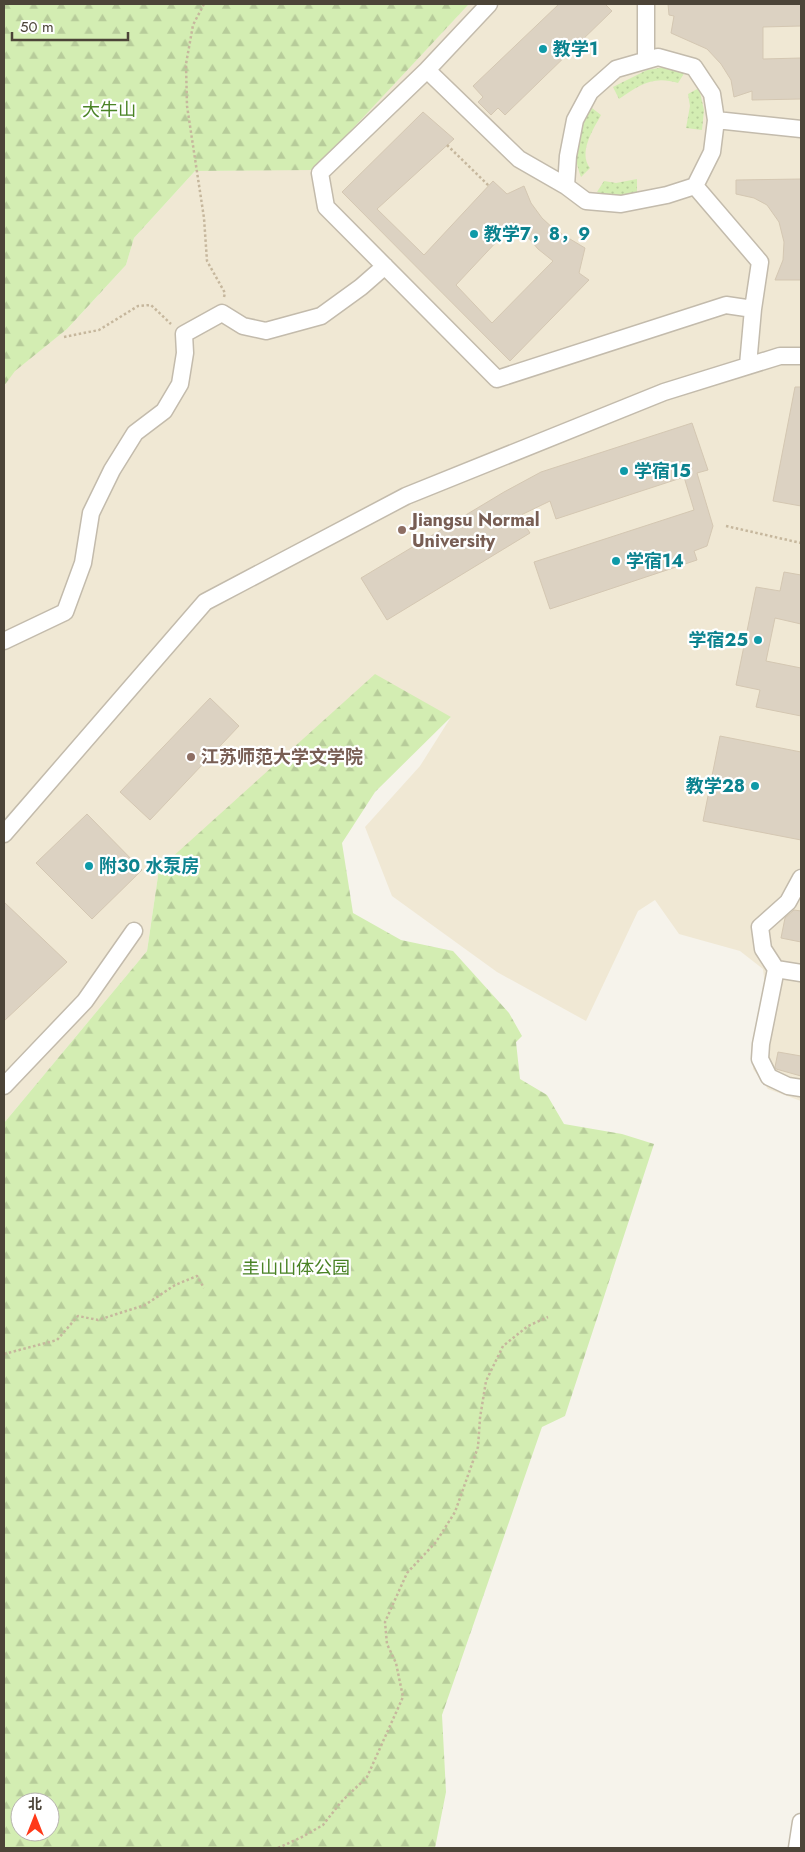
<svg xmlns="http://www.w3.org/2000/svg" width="805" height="1852" font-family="Jost,'Noto Sans SC',sans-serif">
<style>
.education{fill:#f0e8d4}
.grass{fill:url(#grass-dots)}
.forest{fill:url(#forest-firs);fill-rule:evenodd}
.building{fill:#dcd2c2;stroke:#d4c7b2;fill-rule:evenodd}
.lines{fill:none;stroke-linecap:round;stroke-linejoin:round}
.minor-casing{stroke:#c3bbac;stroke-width:19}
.path{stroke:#c6b79d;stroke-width:2.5;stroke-dasharray:2.5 2.5;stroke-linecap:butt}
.minor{stroke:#fff;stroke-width:16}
.culture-dot{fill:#0f9aa8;stroke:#fff;stroke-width:2}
.education-dot{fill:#8d6e63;stroke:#fff;stroke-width:2}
.labels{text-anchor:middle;stroke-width:4.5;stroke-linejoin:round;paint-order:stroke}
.culture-label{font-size:18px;font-weight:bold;fill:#0d838f;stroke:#fff;text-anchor:start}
.park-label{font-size:18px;fill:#4a8325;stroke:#fff}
.education-label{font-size:18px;font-weight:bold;fill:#785e54;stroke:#fff;text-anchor:start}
</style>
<defs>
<pattern id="grass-dots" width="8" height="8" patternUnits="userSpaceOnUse" patternTransform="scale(1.25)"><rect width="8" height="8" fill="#d3edb2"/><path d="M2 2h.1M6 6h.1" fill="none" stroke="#b7cc9a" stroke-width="1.8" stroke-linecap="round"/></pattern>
<pattern id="forest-firs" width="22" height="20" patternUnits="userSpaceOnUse" patternTransform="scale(1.25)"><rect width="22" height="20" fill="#d3edb2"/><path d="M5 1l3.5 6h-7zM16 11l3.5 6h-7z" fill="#b7cc9a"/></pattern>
</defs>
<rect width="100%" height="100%" fill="#f6f3eb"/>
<path class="education" d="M469,4h332v1097l-33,-12 -15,-20 2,-31 10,-52 -2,-17 -23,-18 -61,-17 -24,-34 -17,11 -52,110 -89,-49 -105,-76 -27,-69 55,-61 31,-49 -292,152 -12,82 -143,172v-737l10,-15 53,-42 59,-64 8,-27 61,-67 119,-2z"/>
<path class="grass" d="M659,68h10l16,4 -7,11c-25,-8 -39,2 -59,16l-6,-12 34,-17z
M699,88l5,22 -2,20 -16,-2 4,-22 -2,-12z
M592,108l9,7c-8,15 -23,37 -11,53l-9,9c-10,-28 -6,-45 11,-69z
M637,179v14c-15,3 -26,4 -40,-1l7,-11 12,2z"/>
<path class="forest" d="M4,4h465l-155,166 -119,1 -61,67 -8,27 -59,64 -52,42 -11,15z
M375,674l76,43 -76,75 -33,51 11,70 48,27 52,11 56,62 13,23 -6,6 4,37 27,16 17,29 58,10 32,10 -89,272 -23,11 -100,288 4,77 -11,56h-431v-725l143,-172 12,-82zM20,1802h30v30h-30z"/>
<path class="building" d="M559,4h46l7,7 -107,104 -7,-7 -7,7 -13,-13 5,-5 -10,-11z
M668,4h133v22l-38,1v32l38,-1v41l-49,1v-9l-18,6 -3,-17 -10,-16 -14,-15 -36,-16 3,-17 -5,-1z
M423,112l31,27 -77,70 47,46 69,-74 14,13 17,-8 7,17 11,15 13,12 30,18 -6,25 10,7 -79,81 -168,-169zM515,222l23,27 15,12 -61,62 -36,-38z
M801,179v101h-26l8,-20 1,-18 -5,-20 -12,-17 -13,-7 -18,-4v-14z
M795,387h6v119l-28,-5z
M692,423l16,47 -11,3 16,53 -6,20 -13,5 3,9 -147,49 -16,-47 160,-52 -10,-33 -128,42 -6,-18 -31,15 11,17 -143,87 -26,-42 143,-86 37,-20z
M784,572l17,3v49l-26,-6 -9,43 35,7v48l-45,-9 4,-17 -24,-5 20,-98 24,4z
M210,698l29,28 -89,94 -30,-28z
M720,736l81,16v88l-98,-19z
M87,814l55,56 -50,49 -56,-56z
M4,902l63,60 -63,59z
M794,910l7,1v31l-20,-4 4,-20z
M778,1052l23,4v20l-25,-7 -1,-2z"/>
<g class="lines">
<g class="minor-casing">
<path id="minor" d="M646,4v56
M427,70l62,-66
M716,120l85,9
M566,186l2,-30 7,-36 15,-28 26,-23 42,-12 36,10 18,27 4,26 -4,32 -17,34 -28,9 -46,9 -35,-3 -20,-15 -47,-27 -92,-89 -107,103 6,34 171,172 229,-74 27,4
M695,186l65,76 -7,47 -5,56
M4,641l61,-29 18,-49 8,-50 21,-43 23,-37 29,-22 16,-27 5,-31 -1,-19 38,-21 21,13 23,5 55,-15 40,-29 24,-21
M4,834l201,-232 201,-106 258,-104 116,-36h21
M801,878l-13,24 -28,25 3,22 13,20 25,4
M776,969l-15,75 -1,15 9,18 19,9 13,2
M4,1086l81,-85 49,-70
M797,1848l4,-26"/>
</g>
<path class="path" d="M204,4l-11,21 -7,39 1,42 17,112 3,43 18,32 -1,4
M447,145l42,41
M64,337l35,-7 39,-24 13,-1 20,19
M726,526l75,17
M4,1354l53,-14 21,-24 20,4 47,-15 30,-20 22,-9 7,12
M278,1848l24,-11 21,-12 18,-23 26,-25 36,-80 -7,-34 -9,-19 -2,-22 22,-49 29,-31 19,-30 23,-65 2,-29 6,-37 17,-35 25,-20 20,-9"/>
<use href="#minor" class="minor"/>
</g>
<g class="culture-dot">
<circle cx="543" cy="49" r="5"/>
<circle cx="474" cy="234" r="5"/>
<circle cx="624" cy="471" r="5"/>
<circle cx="616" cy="561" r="5"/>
<circle cx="758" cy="640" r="5"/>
<circle cx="755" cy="786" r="5"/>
<circle cx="89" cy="866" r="5"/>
</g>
<g class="education-dot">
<circle cx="402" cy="530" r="5"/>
<circle cx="191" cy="757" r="5"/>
</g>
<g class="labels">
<g class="culture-label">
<text x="553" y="55">教学1</text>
<text x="484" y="240">教学7，8，9</text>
<text x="634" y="477">学宿15</text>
<text x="626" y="567">学宿14</text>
<text x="748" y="646" text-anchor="end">学宿25</text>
<text x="745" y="792" text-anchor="end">教学28</text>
<text x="99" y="872">附30 水泵房</text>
</g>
<g class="park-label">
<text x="109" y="116">大牛山</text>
<text x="296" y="1274">圭山山体公园</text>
</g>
<g class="education-label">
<text x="412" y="526">Jiangsu Normal<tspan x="412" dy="21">University</tspan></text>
<text x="201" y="763">江苏师范大学文学院</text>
</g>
</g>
<rect width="805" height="1852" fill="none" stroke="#4c4438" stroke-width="10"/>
<g transform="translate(35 1817)"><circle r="24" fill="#ffffff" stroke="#b7b4af"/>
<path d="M0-4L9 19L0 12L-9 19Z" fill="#ff3919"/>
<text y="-8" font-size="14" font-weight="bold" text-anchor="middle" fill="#4c4438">北</text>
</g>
<path d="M12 32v8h116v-8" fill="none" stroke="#4c4438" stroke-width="2.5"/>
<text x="20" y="32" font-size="15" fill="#4c4438" stroke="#ffffff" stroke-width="4" paint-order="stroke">50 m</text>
</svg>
